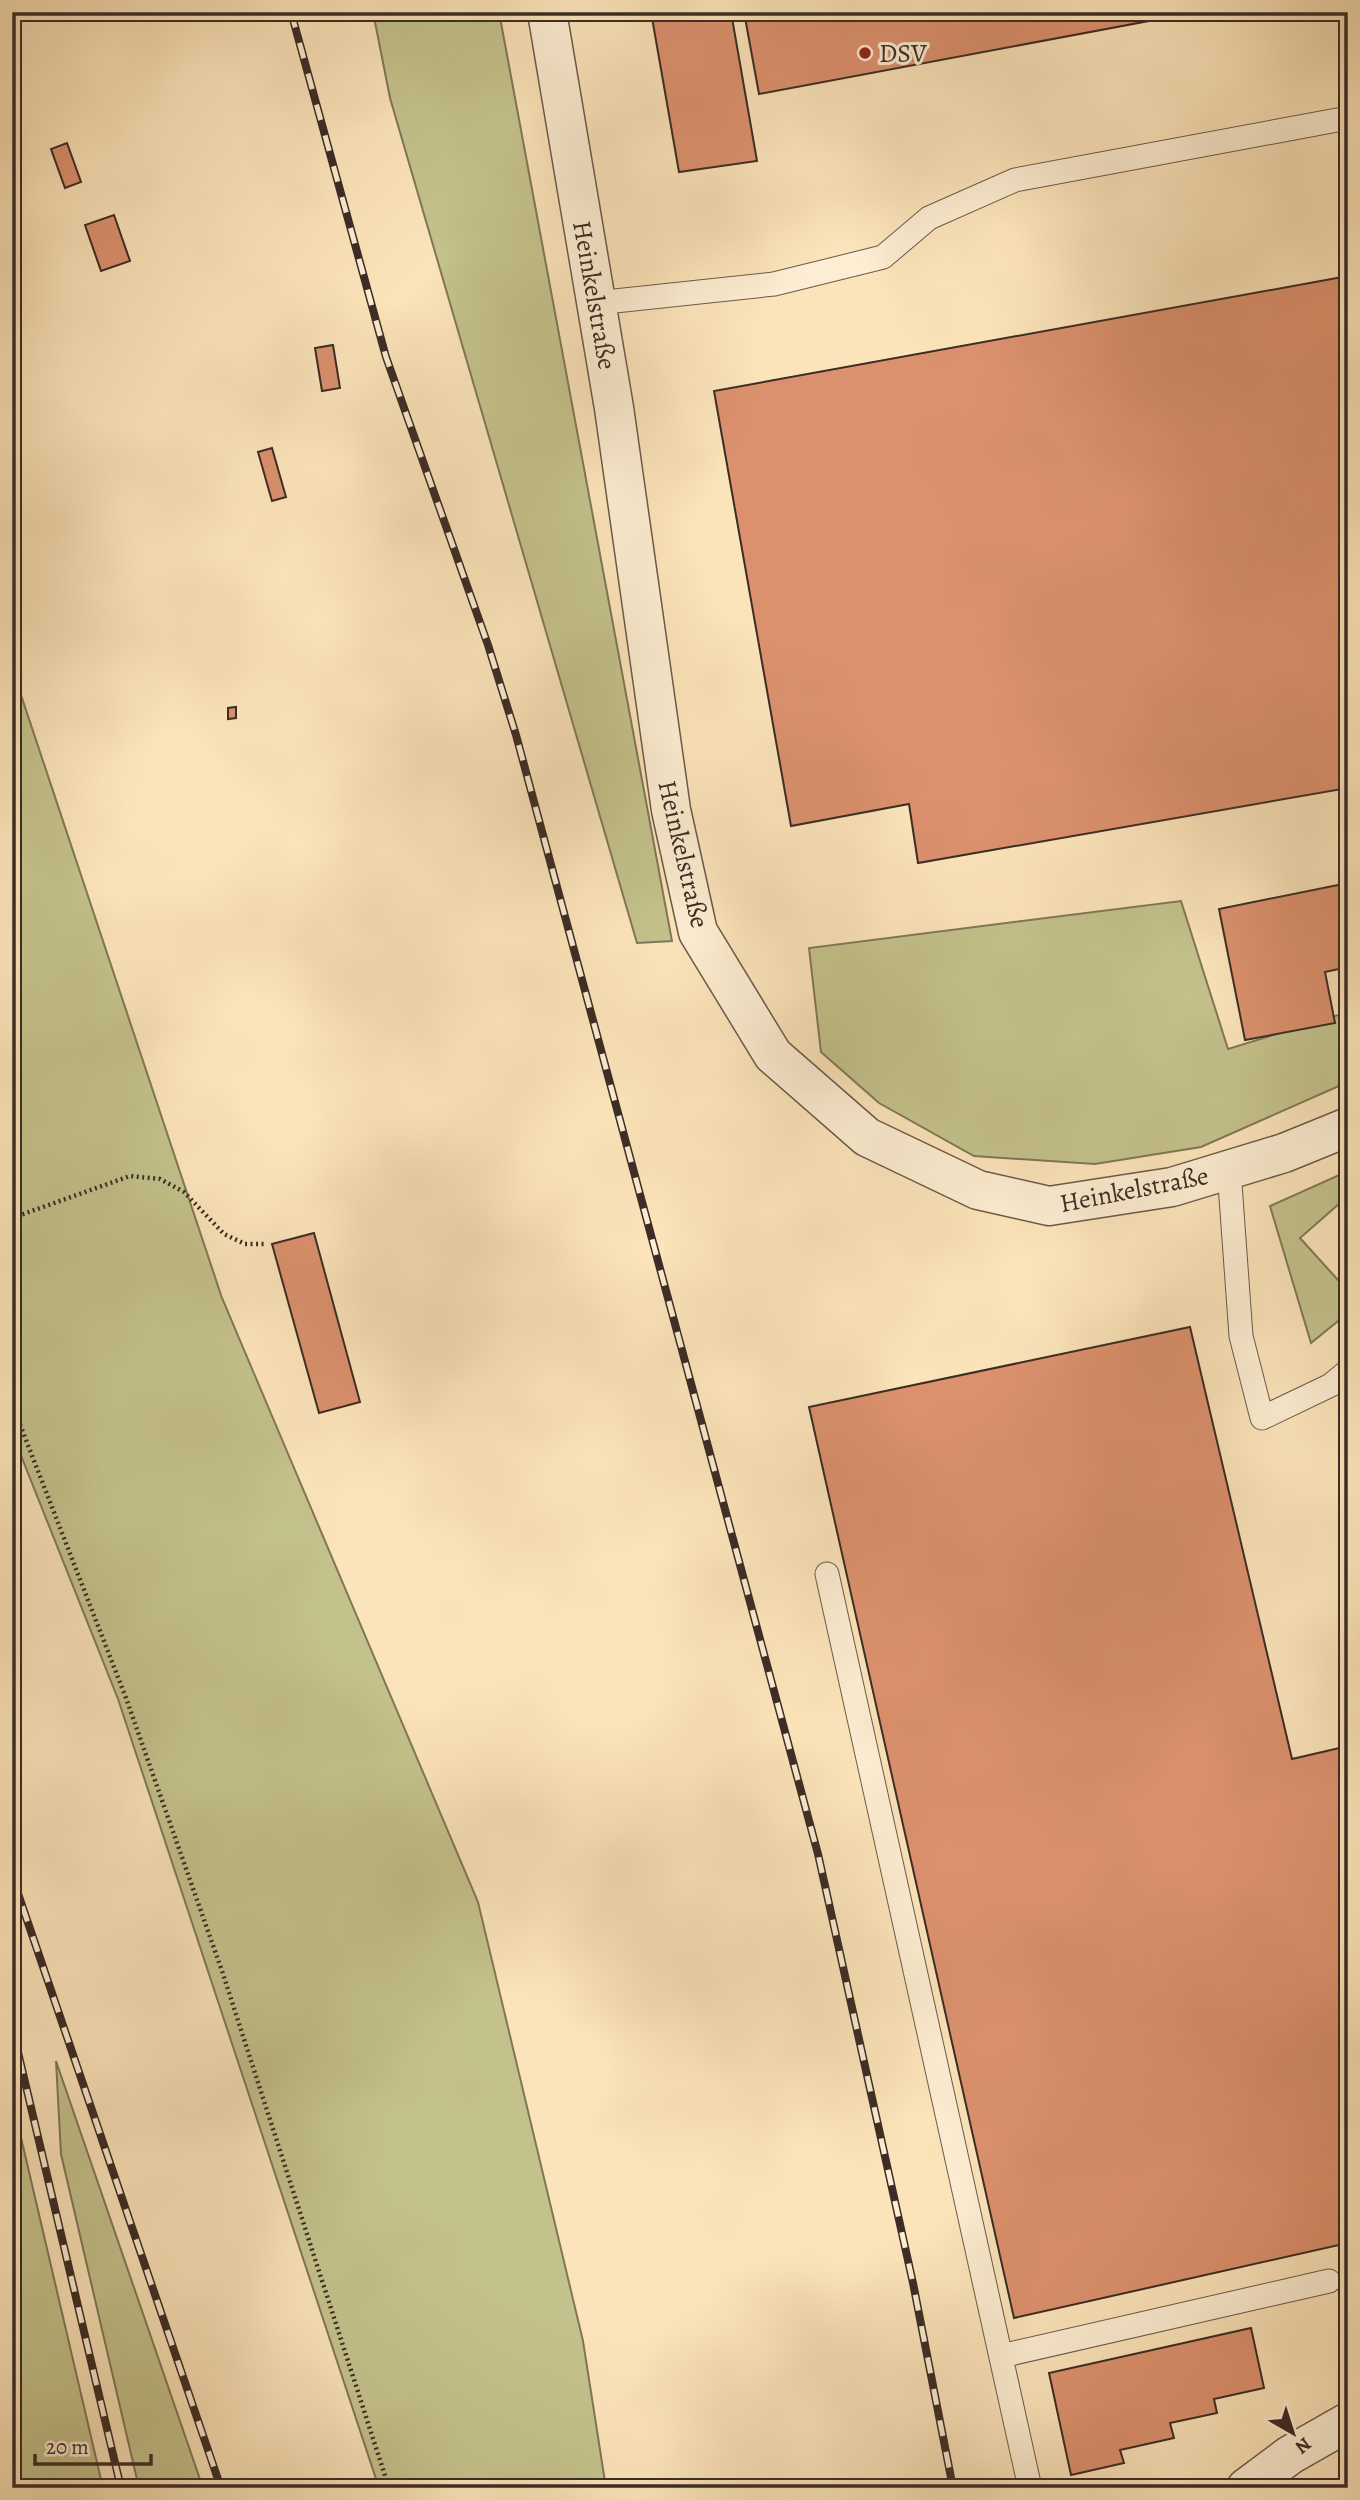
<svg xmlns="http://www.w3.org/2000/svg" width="1360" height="2500" font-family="Alegreya,serif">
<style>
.green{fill:#c4c28c;stroke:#807758;stroke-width:2}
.building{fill:#dc916e;stroke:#3b2c25;stroke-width:2}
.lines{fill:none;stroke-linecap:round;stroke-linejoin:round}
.service-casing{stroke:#6b5a4a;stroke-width:25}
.minor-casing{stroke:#6b5a4a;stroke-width:41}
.path{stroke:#3b2c25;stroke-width:4.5;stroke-dasharray:2 3.5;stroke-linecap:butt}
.service{stroke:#fdedd2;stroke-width:23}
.minor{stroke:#fdedd2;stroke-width:38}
.rail-casing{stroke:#3b2c25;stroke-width:8}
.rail{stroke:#fdedd2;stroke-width:5;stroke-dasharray:16;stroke-linecap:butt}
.poi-dot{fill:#8f2418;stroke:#fdedd2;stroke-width:2.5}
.labels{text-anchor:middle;stroke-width:6;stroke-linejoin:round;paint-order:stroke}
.poi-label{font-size:26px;fill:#3b2c25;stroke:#fdedd2;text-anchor:start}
.street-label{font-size:26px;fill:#3b2c25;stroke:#fdedd2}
</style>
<rect width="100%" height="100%" fill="#fce4ba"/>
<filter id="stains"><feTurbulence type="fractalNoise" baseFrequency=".00286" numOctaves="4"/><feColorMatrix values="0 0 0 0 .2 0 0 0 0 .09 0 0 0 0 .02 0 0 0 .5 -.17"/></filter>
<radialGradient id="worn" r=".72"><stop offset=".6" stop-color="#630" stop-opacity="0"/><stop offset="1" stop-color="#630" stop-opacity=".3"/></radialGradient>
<path class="green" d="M373,12h126l173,929 -35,2 -247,-845z
M12,668l210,630 256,604 105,439 23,147h-227l-261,-789 -106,-266z
M1181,901l47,148 120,-37v70l-147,65 -106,17 -121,-8 -95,-53 -58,-51 -12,-104z
M1348,1171v25l-48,42 48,53v22l-37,30 -41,-137z
M56,2061l147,427h-64l-78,-334z
M12,2099l91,389h-91z"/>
<path class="building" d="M651,12h80l26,149 -78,11z
M744,12h453l-438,82z
M67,143l14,39 -16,6 -14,-39z
M114,215l16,46 -29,10 -16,-46z
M1348,276v512l-430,75 -9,-59 -118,22 -77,-435z
M333,345l7,43 -18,3 -7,-43z
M272,448l14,49 -14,4 -14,-49z
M236,707v11l-8,1v-11z
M1348,883v84l-23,5 10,51 -90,17 -26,-131z
M314,1233l46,169 -41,11 -47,-169z
M1190,1327l102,432 56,-13v497l-334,75 -205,-911z
M1251,2328l13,60 -50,11 3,14 -47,10 4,15 -54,12 4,13 -53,12 -22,-102z"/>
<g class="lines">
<g class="service-casing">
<path id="service" d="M596,303l178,-19 109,-27 46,-39 86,-38 333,-62
M1229,1170l12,166 21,82 69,-33 17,-14
M827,1574l203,914
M1001,2356l328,-75"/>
</g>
<g class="minor-casing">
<path id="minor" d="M547,12l67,396 57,402 27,122 75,123 94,82 111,53 71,16 123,-19 112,-34 64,-26
M1246,2488l44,-33 58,-33"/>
</g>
<path class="path" d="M12,1218l118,-42 30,3 24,13 40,42 21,10h22
M12,1404l114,294 96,273 167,517"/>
<use href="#service" class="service"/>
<use href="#minor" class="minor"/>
<g class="rail-casing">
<path id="rail" d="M291,12l95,345 102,288 28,90 302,1119 95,429 40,205
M12,1876l209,612
M12,2027l109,461"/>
</g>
<use href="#rail" class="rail"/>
</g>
<circle class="poi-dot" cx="865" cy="53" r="7"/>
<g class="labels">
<g class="poi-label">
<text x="879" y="62">DSV</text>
</g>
<g class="street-label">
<text transform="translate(595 295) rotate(80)" y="9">Heinkelstraße</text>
<text transform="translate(684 854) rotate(77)" y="9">Heinkelstraße</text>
<text transform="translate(1134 1189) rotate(-11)" y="9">Heinkelstraße</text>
</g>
</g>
<rect width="1360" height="2500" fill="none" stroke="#fce4ba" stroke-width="42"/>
<rect x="14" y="14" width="1332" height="2472" fill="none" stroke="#3b2c25" stroke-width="3.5"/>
<rect x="21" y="21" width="1318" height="2458" fill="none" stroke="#3b2c25" stroke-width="2"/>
<g transform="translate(1293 2433) rotate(141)" stroke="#fdedd2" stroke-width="5" paint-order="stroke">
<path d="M0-5L12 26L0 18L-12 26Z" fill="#3b2c25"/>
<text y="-10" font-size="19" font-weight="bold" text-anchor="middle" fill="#3b2c25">N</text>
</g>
<path d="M35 2454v10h116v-10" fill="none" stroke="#3b2c25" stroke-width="3.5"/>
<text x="46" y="2454" font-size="21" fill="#3b2c25" stroke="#fdedd2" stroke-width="5" paint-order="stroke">20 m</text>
<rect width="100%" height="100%" filter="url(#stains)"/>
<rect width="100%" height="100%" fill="url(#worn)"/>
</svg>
